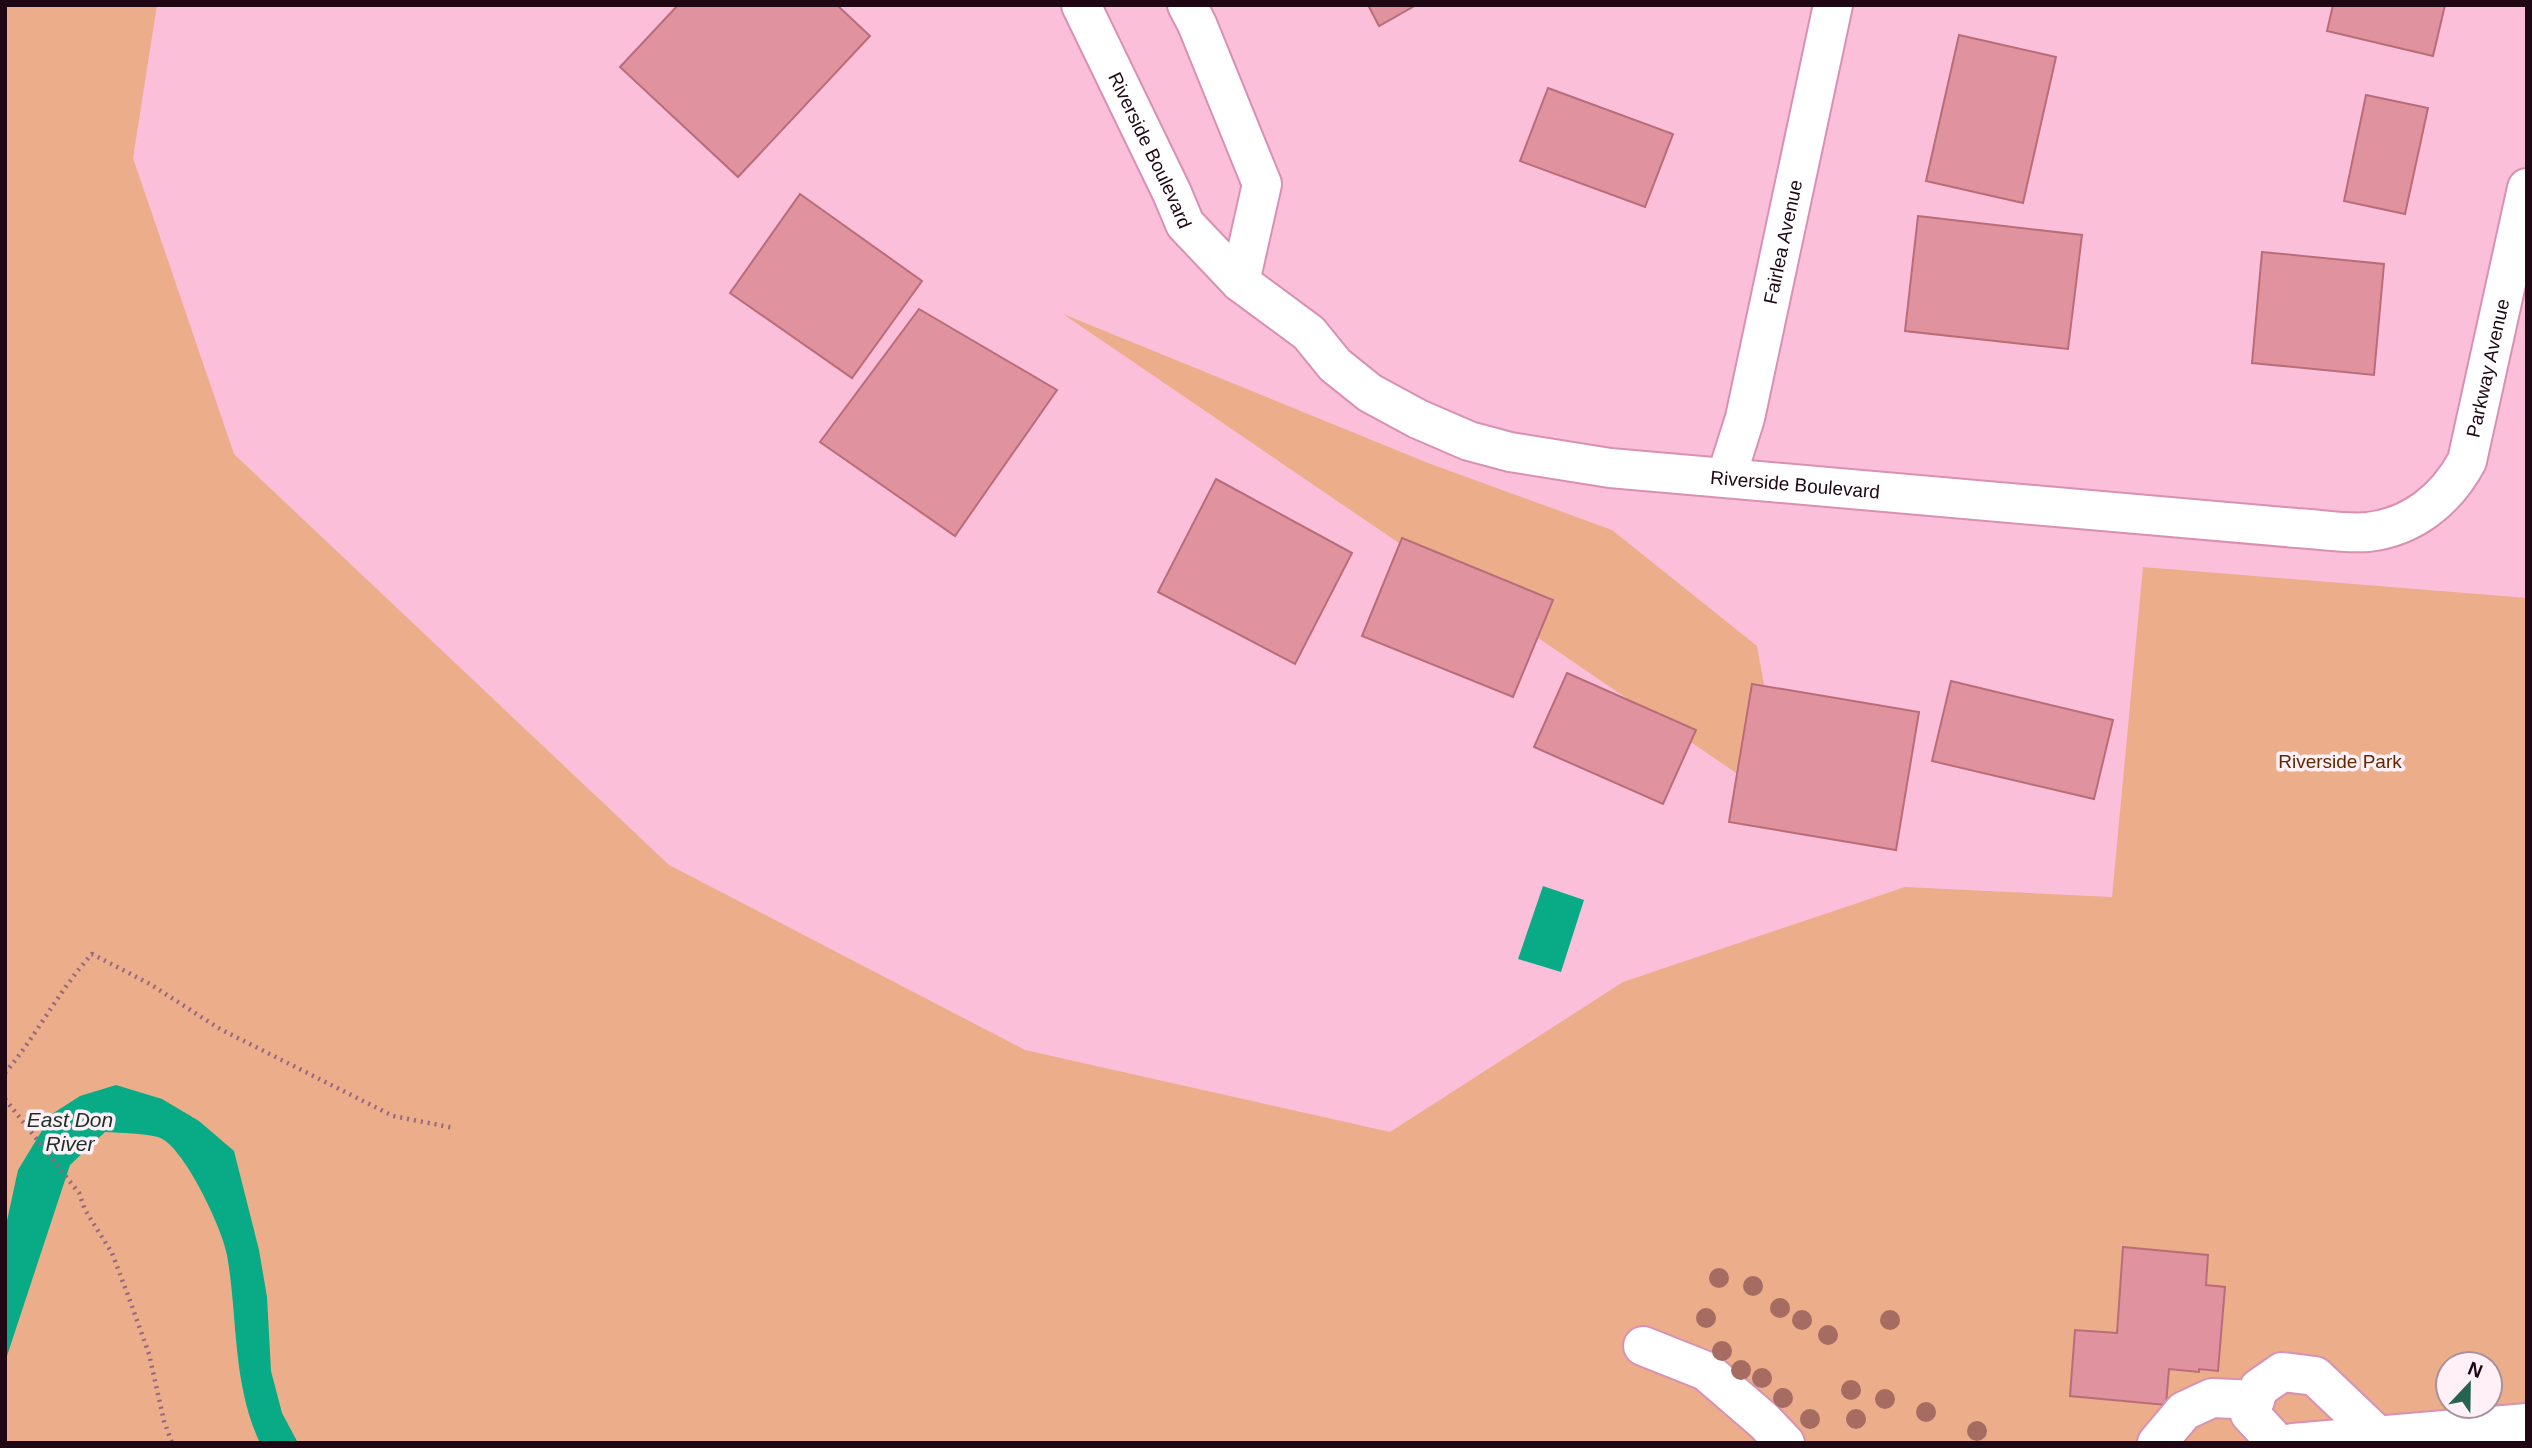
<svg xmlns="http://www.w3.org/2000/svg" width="2532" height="1448" font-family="Helvetica,sans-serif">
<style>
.green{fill:#ecad8a;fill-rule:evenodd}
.water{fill:#09ab86}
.building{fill:#e0929e;stroke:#b86d79;stroke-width:2}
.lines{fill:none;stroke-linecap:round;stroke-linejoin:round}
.minor-casing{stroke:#d891b3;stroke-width:42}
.path{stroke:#94697e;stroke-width:4.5;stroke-dasharray:2 5;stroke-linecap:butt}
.minor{stroke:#fff;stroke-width:38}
.tree{fill:#a66c62}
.labels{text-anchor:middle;stroke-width:7;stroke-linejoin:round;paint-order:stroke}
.street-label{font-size:19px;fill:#1f0714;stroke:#ffeff6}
.park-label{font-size:19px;fill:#612800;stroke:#ffeff6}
.water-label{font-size:21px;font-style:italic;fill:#1a3028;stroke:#ffeff6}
</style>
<rect width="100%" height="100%" fill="#fbbfda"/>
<path class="green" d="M5,5h152l-24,153 101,296 435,411 356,185 365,82 233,-150 282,-95 207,10 31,-330 384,31v845h-2522zM2448,1364h42v42h-42z
M1063,314l365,149 184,67 145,116 29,161z"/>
<path class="water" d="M1543,886l41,14 -23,72 -43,-13z
M116,1085l46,14 37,22 35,30 25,99 8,47 4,74 11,42 16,30h-38c-28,-60 -22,-125 -33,-188 -4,-25 -44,-111 -69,-118 -16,-4 -36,-4 -53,-5l-35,33 -65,197v-132l13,-60 34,-56 28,-18z"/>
<path class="building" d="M678,5h159l33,31 -132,141 -118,-110z
M1368,5h48l-37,21z
M2333,5h112l-12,51 -106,-25z
M1959,35l97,22 -33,146 -97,-22z
M1548,88l125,46 -28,73 -125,-46z
M2366,95l62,13 -23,106 -61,-13z
M800,194l122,87 -70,97 -122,-85z
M1918,216l164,19 -14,114 -163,-18z
M2262,252l122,12 -10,111 -122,-12z
M919,309l138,81 -102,146 -135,-94z
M1216,479l136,74 -57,111 -137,-72z
M1402,538l151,62 -40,97 -151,-61z
M1567,673l129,57 -33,74 -129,-57z
M1951,681l162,39 -19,79 -162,-38z
M1752,684l167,28 -23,138 -167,-28z
M2123,1247l85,8 -2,30 19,2 -7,84 -19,-2v3l-30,-3 -3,36 -96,-9 5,-66 42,3z"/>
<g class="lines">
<g class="minor-casing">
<g id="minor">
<path id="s1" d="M1081,5l91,188 13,31 55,58 69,51 26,32 35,28 48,26 51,22 41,11 100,16 686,60c23,1 49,6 72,4 44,-5 78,-32 99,-71l60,-273"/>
<path d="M1187,5l10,19 65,160 -22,98"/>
<path id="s2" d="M1726,478l19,-60 88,-413"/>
<path d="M1643,1346l63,25 58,50 21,22"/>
<path d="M2157,1443l27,-32 28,-13 43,2"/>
<path d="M2277,1443l-27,-29 9,-26 23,-16 33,4 63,60"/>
<path d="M2293,1443l234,-20"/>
</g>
</g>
<path class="path" d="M5,1073c32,-38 54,-83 87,-119l58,30 70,45 173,87 61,12
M5,1099l74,94 6,17 27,43 17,45 20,56 15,67 8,22"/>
<use href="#minor" class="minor"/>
</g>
<g class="tree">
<circle cx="1719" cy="1278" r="10"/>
<circle cx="1753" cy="1286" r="10"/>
<circle cx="1780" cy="1308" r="10"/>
<circle cx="1706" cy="1318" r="10"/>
<circle cx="1802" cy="1320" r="10"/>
<circle cx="1890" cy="1320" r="10"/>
<circle cx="1828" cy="1335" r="10"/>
<circle cx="1722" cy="1351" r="10"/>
<circle cx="1741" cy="1370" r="10"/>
<circle cx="1762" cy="1378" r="10"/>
<circle cx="1851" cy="1390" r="10"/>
<circle cx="1783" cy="1398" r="10"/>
<circle cx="1885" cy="1399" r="10"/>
<circle cx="1926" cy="1412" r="10"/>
<circle cx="1810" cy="1419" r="10"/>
<circle cx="1856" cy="1419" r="10"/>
<circle cx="1977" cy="1431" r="10"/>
</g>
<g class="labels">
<g class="street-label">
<text dy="7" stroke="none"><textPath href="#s1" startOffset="161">Riverside Boulevard</textPath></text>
<text dy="7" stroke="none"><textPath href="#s2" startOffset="243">Fairlea Avenue</textPath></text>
<text dy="7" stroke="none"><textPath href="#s1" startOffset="1731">Parkway Avenue</textPath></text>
<text dy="7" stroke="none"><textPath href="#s1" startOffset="934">Riverside Boulevard</textPath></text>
</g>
<g class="park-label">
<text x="2340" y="768">Riverside Park</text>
</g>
<g class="water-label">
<text x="70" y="1127">East Don<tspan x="70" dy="24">River</tspan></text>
</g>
</g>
<rect width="2532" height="1448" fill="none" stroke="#1f0714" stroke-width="14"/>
<g transform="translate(2469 1385) rotate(22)"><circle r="33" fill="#ffeff6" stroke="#a5929c" stroke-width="2"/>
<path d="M0-5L12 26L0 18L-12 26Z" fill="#256451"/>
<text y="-10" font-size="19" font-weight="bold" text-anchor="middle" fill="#1f0714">N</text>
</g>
</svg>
